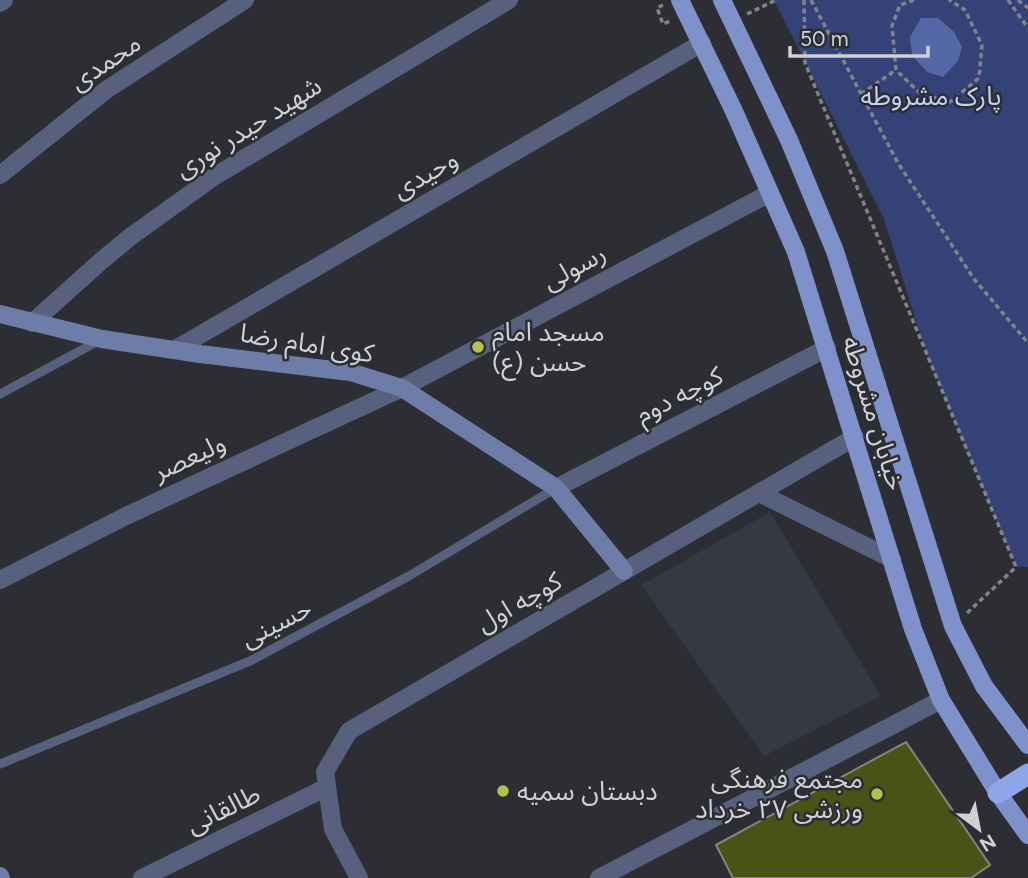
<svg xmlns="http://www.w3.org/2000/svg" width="1028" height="878" font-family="Figtree,'Noto Sans Arabic',sans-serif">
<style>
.built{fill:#353944}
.green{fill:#344277}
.water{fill:#5467a6}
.building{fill:#4b5215;stroke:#84857e;stroke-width:2}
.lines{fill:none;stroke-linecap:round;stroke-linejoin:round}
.path{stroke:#828388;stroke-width:3.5;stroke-dasharray:5 3.5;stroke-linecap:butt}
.lane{stroke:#57617d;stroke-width:9}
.street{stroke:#57617d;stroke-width:18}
.secondary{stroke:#6e7ca8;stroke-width:18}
.primary{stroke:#7f91ca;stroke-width:18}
.highway{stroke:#8fa5e9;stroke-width:21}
.poi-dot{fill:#b4c24a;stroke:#2c2e34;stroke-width:2.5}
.labels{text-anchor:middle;stroke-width:5;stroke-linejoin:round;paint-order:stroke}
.street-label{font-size:26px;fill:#d0d1d5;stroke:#2c2e34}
.park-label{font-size:26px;fill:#c5d2f7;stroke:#2c2e34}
.poi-label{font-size:26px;fill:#d0d1d5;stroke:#2c2e34;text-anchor:start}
</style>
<rect width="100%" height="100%" fill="#2c2e34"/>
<path class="built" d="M770,512l111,184 -117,60 -123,-171z"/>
<path class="green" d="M774,0h254v567h-12l-89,-211 -43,-137z"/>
<path class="water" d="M921,18h17l16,14 8,15 -4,14 -15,16 -16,-5 -15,-17 -2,-18z"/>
<path class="building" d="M906,742l84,123 -19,13h-238l-17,-33z"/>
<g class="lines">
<path class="path" d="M804,0l1,63 211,504 -49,46
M811,0l87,163 76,116 54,64
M914,0l-14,5 -8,21 4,44 25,24 29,8 29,-24 3,-33 -17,-35 -16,-10
M1008,0l20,28
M1018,0l10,8
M663,5l-6,3 6,16 9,-4
M747,14l29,-14
M861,94l35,-24"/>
<path class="lane" d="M0,394l100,-54
M0,764l250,-103 159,-85 147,-88"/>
<path class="street" d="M0,3l4,-3
M0,175l106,-85 139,-90
M32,323l68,-61 30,-25 85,-61 294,-176
M174,350l528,-307
M556,488l271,-140
M759,493l133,66
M0,580l126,-64 276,-128 368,-195
M142,878l185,-91
M359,878l-26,-49 -8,-57 24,-41 506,-294
M599,878l342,-178"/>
<path class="secondary" d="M0,314l102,25 98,15 150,18 52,16 154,100 68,83
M0,876l1,2"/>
<path class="primary" d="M680,0l53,109 63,143 117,377 28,71 57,93 30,42
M722,0l67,140 46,111 118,375 31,60 44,59"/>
<path class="highway" d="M998,793l30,-19"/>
</g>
<g class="poi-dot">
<circle cx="478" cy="347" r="7"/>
<circle cx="503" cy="791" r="7"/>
<circle cx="877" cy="794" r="7"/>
</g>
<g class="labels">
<g class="street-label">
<text transform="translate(105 62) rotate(-34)" y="9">محمدی</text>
<text transform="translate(248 127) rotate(-32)" y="9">شهید حیدر نوری</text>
<text transform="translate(425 174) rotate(-30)" y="9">وحیدی</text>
<text transform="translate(574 267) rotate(-28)" y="9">رسولی</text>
<text transform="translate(307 343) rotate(9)" y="9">کوی امام رضا</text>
<text transform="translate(679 395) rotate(-27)" y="9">کوچه دوم</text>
<text transform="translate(874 413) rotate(73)" y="9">خیابان مشروطه</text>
<text transform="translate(189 457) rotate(-25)" y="9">ولیعصر</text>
<text transform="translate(519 602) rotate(-30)" y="9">کوچه اول</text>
<text transform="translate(276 623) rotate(-27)" y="9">حسینی</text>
<text transform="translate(223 809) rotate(-26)" y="9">طالقانی</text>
</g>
<g class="park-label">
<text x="931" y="105">پارک مشروطه</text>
</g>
<g class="poi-label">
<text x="492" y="341">مسجد امام<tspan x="492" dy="30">حسن (ع)</tspan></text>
<text x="863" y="788" text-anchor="end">مجتمع فرهنگی<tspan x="863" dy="30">ورزشی ۲۷ خرداد</tspan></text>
<text x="517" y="800">دبستان سمیه</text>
</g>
</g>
<g transform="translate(979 829) rotate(148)" stroke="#2c2e34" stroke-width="5" paint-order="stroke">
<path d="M0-5L12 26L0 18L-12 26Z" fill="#d0d1d5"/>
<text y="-10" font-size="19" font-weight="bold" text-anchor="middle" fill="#d0d1d5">N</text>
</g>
<path d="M790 46v10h138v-10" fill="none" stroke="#d0d1d5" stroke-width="3.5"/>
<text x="800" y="46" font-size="21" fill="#d0d1d5" stroke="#2c2e34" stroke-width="5" paint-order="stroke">50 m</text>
</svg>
